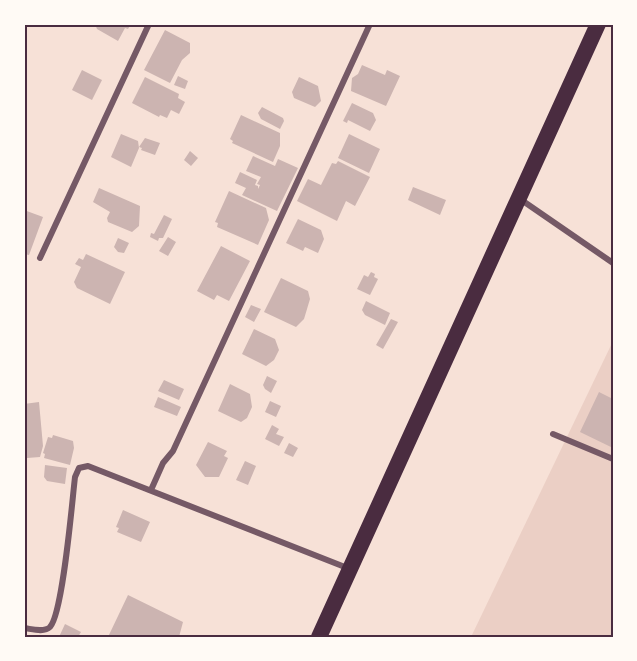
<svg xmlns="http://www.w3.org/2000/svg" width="637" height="661" font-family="'Work Sans',sans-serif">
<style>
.green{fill:#ebcfc5}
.building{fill:#ccb4b1}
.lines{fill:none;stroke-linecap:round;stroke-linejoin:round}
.minor{stroke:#755966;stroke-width:6}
.trunk{stroke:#4a2c40;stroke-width:16}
.neatline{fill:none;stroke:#4a2c40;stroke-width:2}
</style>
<rect width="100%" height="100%" fill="#f7e1d7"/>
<path class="green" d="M613,341v296h-142z"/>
<path class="building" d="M95,24h36l-3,5 -3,-1 -7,13 -21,-12z
M165,30l25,13v10l-8,7 -12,23 -26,-13z
M362,65l23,10 2,-5 13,6 -14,30 -35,-15 1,-13 6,-4z
M82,70l20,10 -10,20 -20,-10z
M178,76l10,5 -3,8 -11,-4z
M145,77l34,17 -1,4 7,4 -6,12 -8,-4 -4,8 -7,-3 -1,2 -27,-14z
M299,77l19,9 3,15 -6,6 -21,-9 -2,-6z
M352,103l21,10 3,7 -6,11 -22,-11 -1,3 -4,-2z
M262,107l21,11 1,3 -4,8 -19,-10 -3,-6z
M241,115l39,18v13l-7,16 -41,-19 1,-2 -3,-2z
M121,134l17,7 1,7 -8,19 -20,-10z
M349,134l31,15 -11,24 -31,-15z
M145,138l15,5 -5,12 -14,-5 1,-2 -3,-1z
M190,151l8,7 -7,8 -7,-6z
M253,156l22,10 3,-7 20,9 -21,43 -35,-16 4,-7 -11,-5 5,-11 17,8 -2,5 3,1v3l2,-4 -3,-1 4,-7 -15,-6z
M338,161l32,16 -15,29 -9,-5 -9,20 -40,-20 11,-22 13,6 11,-22 4,1z
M413,187l33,13 -6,15 -32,-15z
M99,188l41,18 -1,20 -7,6 -24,-10 -1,-4 3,-6 -17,-10z
M229,191l37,17 3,12 -11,25 -41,-18 1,-4 -3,-1z
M24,210l19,7 -14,38 -5,-1z
M164,215l8,4 -9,19h-4l-1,3 -8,-4 1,-4 3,1z
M298,219l23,11 3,9 -6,14 -13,-6 -2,4 -17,-8z
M168,237l8,5 -8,14 -9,-5z
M118,238l11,5 -5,10 -6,-1 -4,-5z
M221,246l29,15 -21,40 -12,-6 -3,5 -17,-9z
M86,254l39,18 -15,32 -33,-16 -3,-6 7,-15 -6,-3 4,-6 4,2z
M371,272l4,2 -1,3 4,2 -8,16 -13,-6 7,-14 4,2z
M281,278l27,13 2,8 -6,20 -8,8 -32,-15z
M366,301l24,12 -5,12 -20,-10 -3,-5z
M251,305l10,4 -7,13 -9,-5z
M391,319l7,3 -15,27 -7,-4z
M254,329l21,10 4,11 -5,10 -8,6 -24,-12z
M267,376l10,5 -6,12 -6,-4 -2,-4z
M164,380l20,9 -5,11 -21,-9z
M230,384l20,10 2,13 -5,11 -6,4 -23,-11z
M599,392l14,7v49l-33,-16z
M158,397l23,10 -4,9 -23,-9z
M270,401l11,5 -5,11 -11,-5z
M39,402l4,44 -3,11 -13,1 -3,-54z
M272,425l7,4 -3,5 8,3 -5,9 -14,-7z
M53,435l20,6 1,7 -4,17 -26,-7 1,-4 -2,-1 5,-16 4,1z
M208,442l19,9 -3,5 4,2 -9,19h-14l-9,-12z
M289,443l9,5 -5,9 -9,-4z
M245,461l11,5 -8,19 -12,-5z
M45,465l22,3 -2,16 -18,-3 -3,-4z
M123,510l27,12 -9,20 -24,-10 2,-4 -3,-1z
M128,595l55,27 -4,15h-71z
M65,624l16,8 -3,5h-19z"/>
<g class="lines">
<path class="minor" d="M520,199l93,64
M40,258l109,-234
M553,434l60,25
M151,490l12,-27 10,-12 197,-427
M24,628c8,1 20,5 26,-1 13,-14 22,-125 25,-150l4,-9 9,-2 262,103"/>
<path class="trunk" d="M319,637l279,-613"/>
</g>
<rect width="637" height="661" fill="none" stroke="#fffaf5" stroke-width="51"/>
<rect x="26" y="26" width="586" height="610" class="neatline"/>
</svg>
